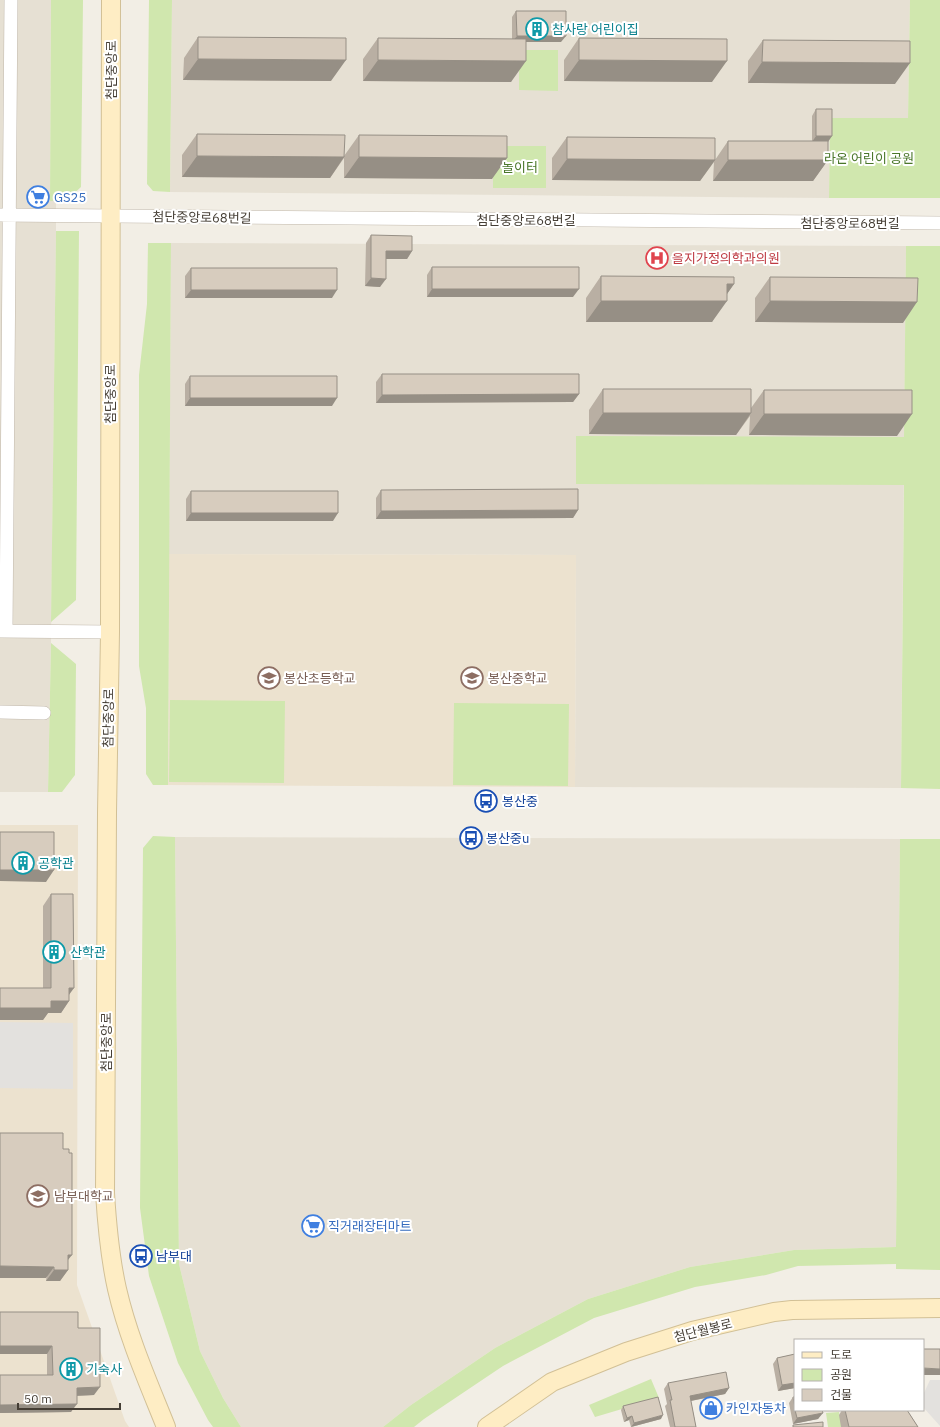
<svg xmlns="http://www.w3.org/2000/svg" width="940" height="1427" font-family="'IBM Plex Sans','Noto Sans KR',sans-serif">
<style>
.residential{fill:#e6e0d3}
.education{fill:#ece2cf}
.green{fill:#d0e7ae}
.parking{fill:#e3e1de}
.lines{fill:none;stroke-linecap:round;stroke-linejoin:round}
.street-casing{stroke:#c1b8ab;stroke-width:14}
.secondary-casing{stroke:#d2c096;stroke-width:20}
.street{stroke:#fff;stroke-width:13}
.secondary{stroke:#feedc4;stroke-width:18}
.wall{fill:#b9afa3}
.shaded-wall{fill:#968f85}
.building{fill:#d7ccbe;stroke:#968f85}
.labels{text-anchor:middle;stroke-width:4;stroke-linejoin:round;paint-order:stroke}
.culture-label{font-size:13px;fill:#0d838f;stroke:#fff;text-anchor:start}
.street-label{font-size:13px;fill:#453e35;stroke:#fff}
.park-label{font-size:13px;fill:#497629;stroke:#fff}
.shop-label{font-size:13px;fill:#366cbe;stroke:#fff;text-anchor:start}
.health-label{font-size:13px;fill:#be3a42;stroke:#fff;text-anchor:start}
.education-label{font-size:13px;fill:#785e54;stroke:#fff;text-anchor:start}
.transit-label{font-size:13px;fill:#164399;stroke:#fff;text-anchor:start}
</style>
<rect width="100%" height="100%" fill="#f2eee5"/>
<path class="residential" d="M0,0h51l-1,201h6v30l-5,412 -3,149h-48z
M172,0h738l-2,118h-78l-1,80 -659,-6z
M171,243l735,3 -5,542 -326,-1 1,-232 -407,-1z
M175,837l725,2 -4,408 -102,3 -104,17 -102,32 -93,49 -84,57 -28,22h-142l-18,-29 -23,-47 -21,-87z"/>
<path class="education" d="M169,554l407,1 -1,232 -407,-2z
M0,825h78l-1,460 48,136 4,6h-129z"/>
<path class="green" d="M51,0h32l-2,187 -15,14h-16z
M149,0h23l-2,192 -17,-1 -6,-7z
M910,0h30v198h-111l1,-80h78z
M519,50h39v41l-39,-1z
M493,146h53v42h-53z
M56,231h23l-3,369 -25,22z
M148,243h23l-3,542h-15l-7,-11v-66l-7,-42v-291l8,-71z
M906,246h34v543l-39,-1 3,-303 -328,-1v-48l328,1z
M51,643l25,21 -1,111 -13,17h-14z
M170,700l115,1 -1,82 -115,-1z
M454,703l115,1 -1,82 -115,-1z
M153,836l22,1 4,427 21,87 23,47 18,29h-28l-5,-7 -30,-57 -29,-87 -9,-68 3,-360z
M900,839h40v431l-44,-1v-5l-98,2 -32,9 -71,12 -101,31 -91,48 -79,53 -10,8h-31l28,-22 84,-57 93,-49 102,-32 104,-17 102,-3z
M651,1379l8,19 -64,19 -6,-12z
M839,1412l3,15h-14l-2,-14z"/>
<path class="parking" d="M0,1022l73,1v66l-73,-1z
M930,1380h10v46l-17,-19v-12z"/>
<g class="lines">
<g class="street-casing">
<path id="street" d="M0,215l940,8
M0,631l110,1
M6,631l5,-631
M0,712l44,1"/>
</g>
<g class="secondary-casing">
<path id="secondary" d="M111,0l-1,632 -3,181 -2,380c2,32 5,65 12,96 11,48 31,93 49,138
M487,1427l65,-45 74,-30 66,-21 82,-19 18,-2 148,-2"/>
</g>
<use href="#street" class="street"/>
<use href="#secondary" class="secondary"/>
</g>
<path class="wall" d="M516,11l45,31h-35l-15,40 -148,-1v-22l15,-21 134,1v-22z
M198,37l133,44 -148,-1 1,-22z
M579,38l133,44 -148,-1v-21z
M763,40l132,44 -147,-1v-22z
M816,109l12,33v18l-15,21h-100l1,-19 -14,19 -148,-1v-22l15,-21 148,23 13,-19h84v-25z
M197,134l147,22 15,-21 133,44 -148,-1v-20l-14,20 -148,-1v-22z
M371,235l41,16 -5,8h-21l-6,28 -15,-1 1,-43z
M432,267l141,30h-146v-22z
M191,268l141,30h-147v-22z
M601,276l133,8 -7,10 -15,28h-126v-24z
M770,277l133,46 -148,-1v-24z
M382,374l197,20 -6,8 -197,1v-21z
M190,376l142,30h-147v-22z
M603,389l148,19 13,-18 133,46 -148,-1 1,-19 -14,19 -147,-1v-24z
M381,490l197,20 -5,8 -197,1v-21z
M191,491l142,30h-147v-22z
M51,894l18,100v7l-8,12h-13l-5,7h-43l43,-32v-82z
M63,1149l5,121 -8,11h-14z
M78,1328l16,67 -17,1 -6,16 -71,1v-38h47v-21h-47z
M795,1354v34l-17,3 -5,-27 4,-6z
M668,1383l61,5 -4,6 -34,7 5,26h-26l-5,-21 2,-2 -3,-15z
M793,1397h2v13h27l-4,9 -25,5 -4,-21z
M623,1406l38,13 -30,8 -2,-7 -5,2 -3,-12z
M842,1410h65l11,17h-77l-2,-12z"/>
<path class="shaded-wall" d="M517,36h49l-5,6h-49z
M198,59l148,1 -15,21 -148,-1z
M378,60l148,1 -15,21 -148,-1z
M579,60l148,1 -15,21 -148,-1z
M762,62l148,1 -15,21 -147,-1z
M816,136h16l-4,6h-16z
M197,156l147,1 -14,21 -148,-1z
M359,157l148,1 -15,21 -148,-1z
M567,159l148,1 -15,21 -148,-1z
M728,160h100l-15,21h-100z
M386,251h26l-5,8h-26z
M371,278l15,1 -6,8 -15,-1z
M727,284h7l-12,17h5l-15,21h-126l15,-21z
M432,289h147l-6,8h-146z
M191,290h146l-5,8h-147z
M770,301l147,1 -14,21 -148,-1z
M579,394l-6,8 -197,1 6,-8z
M190,398h147l-5,8h-147z
M603,413h148l-15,22 -147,-1z
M764,414h148l-15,22 -148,-1z
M578,510l-5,8 -197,1 5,-8z
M191,513h147l-5,8h-147z
M0,870h54l-8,12 -46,-1z
M69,988h5l-8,11z
M51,1001h18l-8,12h-13l-5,7h-43v-12z
M68,1255h4l-9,11z
M0,1266l54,1 -8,11h-46z
M54,1270h14l-8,11h-14z
M0,1346h52l-5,8h-47z
M923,1368l17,1v6h-17z
M795,1383v5l-17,3 4,-6z
M100,1387l-6,8 -23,1 6,-8z
M729,1388l-4,6 -40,8 5,-6z
M77,1404l-6,8 -71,1v-8z
M823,1413l-5,6 -25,5 4,-6z
M663,1415l-2,4 -30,8 3,-4z
M632,1416l-3,4 -5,2 3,-4z"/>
<path class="building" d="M516,11h50v25h-49z
M198,37l148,1v22l-148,-1z
M378,38l148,1v22l-148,-1z
M579,38l148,1v22l-148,-1z
M763,40l147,1v22l-148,-1z
M816,109h16v27h-16z
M197,134l148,1 -1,22 -147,-1z
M359,135l148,1v22l-148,-1z
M567,137l148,1v22l-148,-1z
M728,141h100v19h-100z
M371,235l41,1v15h-26v28l-15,-1z
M432,267h147v22h-147z
M191,268h146v22h-146z
M601,276l133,1v7h-7v17h-126z
M770,277l148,1 -1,24 -147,-1z
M382,374h197v20l-197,1z
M190,376h147v22h-147z
M603,389h148v24h-148z
M764,390h148v24h-148z
M578,489v21l-197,1v-21z
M191,491h147v22h-147z
M0,832h54v38h-54z
M51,894h22l1,94h-5v13h-18v7h-51v-20h51z
M0,1133h63v16h6v4h3v102h-4v15h-14v-3l-54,-1z
M0,1312h78v16h22v59l-23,1v16l-77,1v-30h53l-1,-29h-52z
M923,1349h17v20l-17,-1z
M795,1354v29l-13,2 -5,-27z
M726,1372l3,16 -39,8 6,31h-21l-5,-27h2l-4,-17z
M658,1397l5,18 -29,8 -2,-7 -5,2 -4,-12z
M793,1397h2v11z
M795,1410h27l1,3 -26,5z
M845,1410h62l11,17h-69z
M823,1422v5h-30v-2z"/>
<defs>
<g id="building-ring" transform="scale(1.15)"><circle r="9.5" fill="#fff" stroke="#0f9aa8" stroke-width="1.5"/><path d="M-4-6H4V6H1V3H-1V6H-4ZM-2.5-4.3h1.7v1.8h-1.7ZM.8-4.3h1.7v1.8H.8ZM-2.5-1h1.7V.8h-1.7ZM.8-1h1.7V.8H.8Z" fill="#0f9aa8"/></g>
<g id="supermarket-ring" transform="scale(1.15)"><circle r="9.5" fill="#fff" stroke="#3f7fe0" stroke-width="1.5"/><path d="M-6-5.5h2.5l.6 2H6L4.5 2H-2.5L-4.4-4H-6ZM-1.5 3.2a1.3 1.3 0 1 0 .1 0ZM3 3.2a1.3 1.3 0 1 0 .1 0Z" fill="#3f7fe0"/></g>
<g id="hospital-ring" transform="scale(1.15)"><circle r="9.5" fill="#fff" stroke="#e0444e" stroke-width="1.5"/><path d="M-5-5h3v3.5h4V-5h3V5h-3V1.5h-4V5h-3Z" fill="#e0444e"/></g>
<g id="school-ring" transform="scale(1.15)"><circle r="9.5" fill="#fff" stroke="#8d6e63" stroke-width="1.5"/><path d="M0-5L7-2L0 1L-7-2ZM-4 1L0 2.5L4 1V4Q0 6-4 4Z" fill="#8d6e63"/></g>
<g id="bus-ring" transform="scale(1.15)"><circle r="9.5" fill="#fff" stroke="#1a4fb4" stroke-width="1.5"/><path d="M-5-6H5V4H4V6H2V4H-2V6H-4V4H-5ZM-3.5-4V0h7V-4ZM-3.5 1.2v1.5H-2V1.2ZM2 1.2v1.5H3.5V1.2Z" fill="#1a4fb4"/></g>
<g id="university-ring" transform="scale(1.15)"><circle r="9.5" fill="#fff" stroke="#8d6e63" stroke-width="1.5"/><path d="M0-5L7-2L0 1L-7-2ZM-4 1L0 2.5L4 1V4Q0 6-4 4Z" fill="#8d6e63"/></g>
<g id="shop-ring" transform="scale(1.15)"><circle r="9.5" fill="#fff" stroke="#3f7fe0" stroke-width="1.5"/><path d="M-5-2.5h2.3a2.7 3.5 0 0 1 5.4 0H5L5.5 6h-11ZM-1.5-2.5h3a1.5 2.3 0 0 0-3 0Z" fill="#3f7fe0"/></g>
</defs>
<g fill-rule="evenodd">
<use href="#building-ring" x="537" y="29"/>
<use href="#supermarket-ring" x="38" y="197"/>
<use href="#hospital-ring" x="657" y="258"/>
<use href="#school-ring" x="269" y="678"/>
<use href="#school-ring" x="472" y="678"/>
<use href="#bus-ring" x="486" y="801"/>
<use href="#bus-ring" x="471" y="838"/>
<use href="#building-ring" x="23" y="863"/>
<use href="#building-ring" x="54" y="952"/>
<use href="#university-ring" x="38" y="1196"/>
<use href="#supermarket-ring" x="313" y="1226"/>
<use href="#bus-ring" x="141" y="1256"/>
<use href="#building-ring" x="71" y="1369"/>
<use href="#shop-ring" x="711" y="1408"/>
</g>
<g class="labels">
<g class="culture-label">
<text x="552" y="34">참사랑 어린이집</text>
<text x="38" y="868">공학관</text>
<text x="70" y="957">산학관</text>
<text x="86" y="1374">기숙사</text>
</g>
<g class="street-label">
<text transform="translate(111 70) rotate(-90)" y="5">첨단중앙로</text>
<text transform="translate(202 217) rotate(1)" y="5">첨단중앙로68번길</text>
<text x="526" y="225">첨단중앙로68번길</text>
<text x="850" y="228">첨단중앙로68번길</text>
<text transform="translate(110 394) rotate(-90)" y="5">첨단중앙로</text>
<text transform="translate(108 718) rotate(-89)" y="5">첨단중앙로</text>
<text transform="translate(106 1042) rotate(-90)" y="5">첨단중앙로</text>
<text transform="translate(703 1330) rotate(-14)" y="5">첨단월봉로</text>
</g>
<g class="park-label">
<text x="869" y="163">라온 어린이 공원</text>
<text x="520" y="172">놀이터</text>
</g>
<g class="shop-label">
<text x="54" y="202">GS25</text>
<text x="328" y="1231">직거래장터마트</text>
<text x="726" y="1413">카인자동차</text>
</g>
<g class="health-label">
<text x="672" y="263">을지가정의학과의원</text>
</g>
<g class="education-label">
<text x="284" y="683">봉산초등학교</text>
<text x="488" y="683">봉산중학교</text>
<text x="54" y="1201">남부대학교</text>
</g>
<g class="transit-label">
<text x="502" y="806">봉산중</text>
<text x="486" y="843">봉산중u</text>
<text x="156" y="1261">남부대</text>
</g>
</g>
<rect x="794" y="1339" width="130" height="72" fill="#ffffff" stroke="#b5b2ae"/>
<rect x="802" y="1352" width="20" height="6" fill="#feedc4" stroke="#b5b2ae"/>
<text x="830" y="1359" font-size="12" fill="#453e35">도로</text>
<rect x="802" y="1369" width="20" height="12" fill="#d0e7ae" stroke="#b5b2ae"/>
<text x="830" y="1379" font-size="12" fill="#453e35">공원</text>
<rect x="802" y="1389" width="20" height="12" fill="#d7ccbe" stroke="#b5b2ae"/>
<text x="830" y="1399" font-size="12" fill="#453e35">건물</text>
<path d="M18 1403v6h102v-6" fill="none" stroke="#453e35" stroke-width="2"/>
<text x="24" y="1403" font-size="12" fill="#453e35" stroke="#ffffff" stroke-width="3" paint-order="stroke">50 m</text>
</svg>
